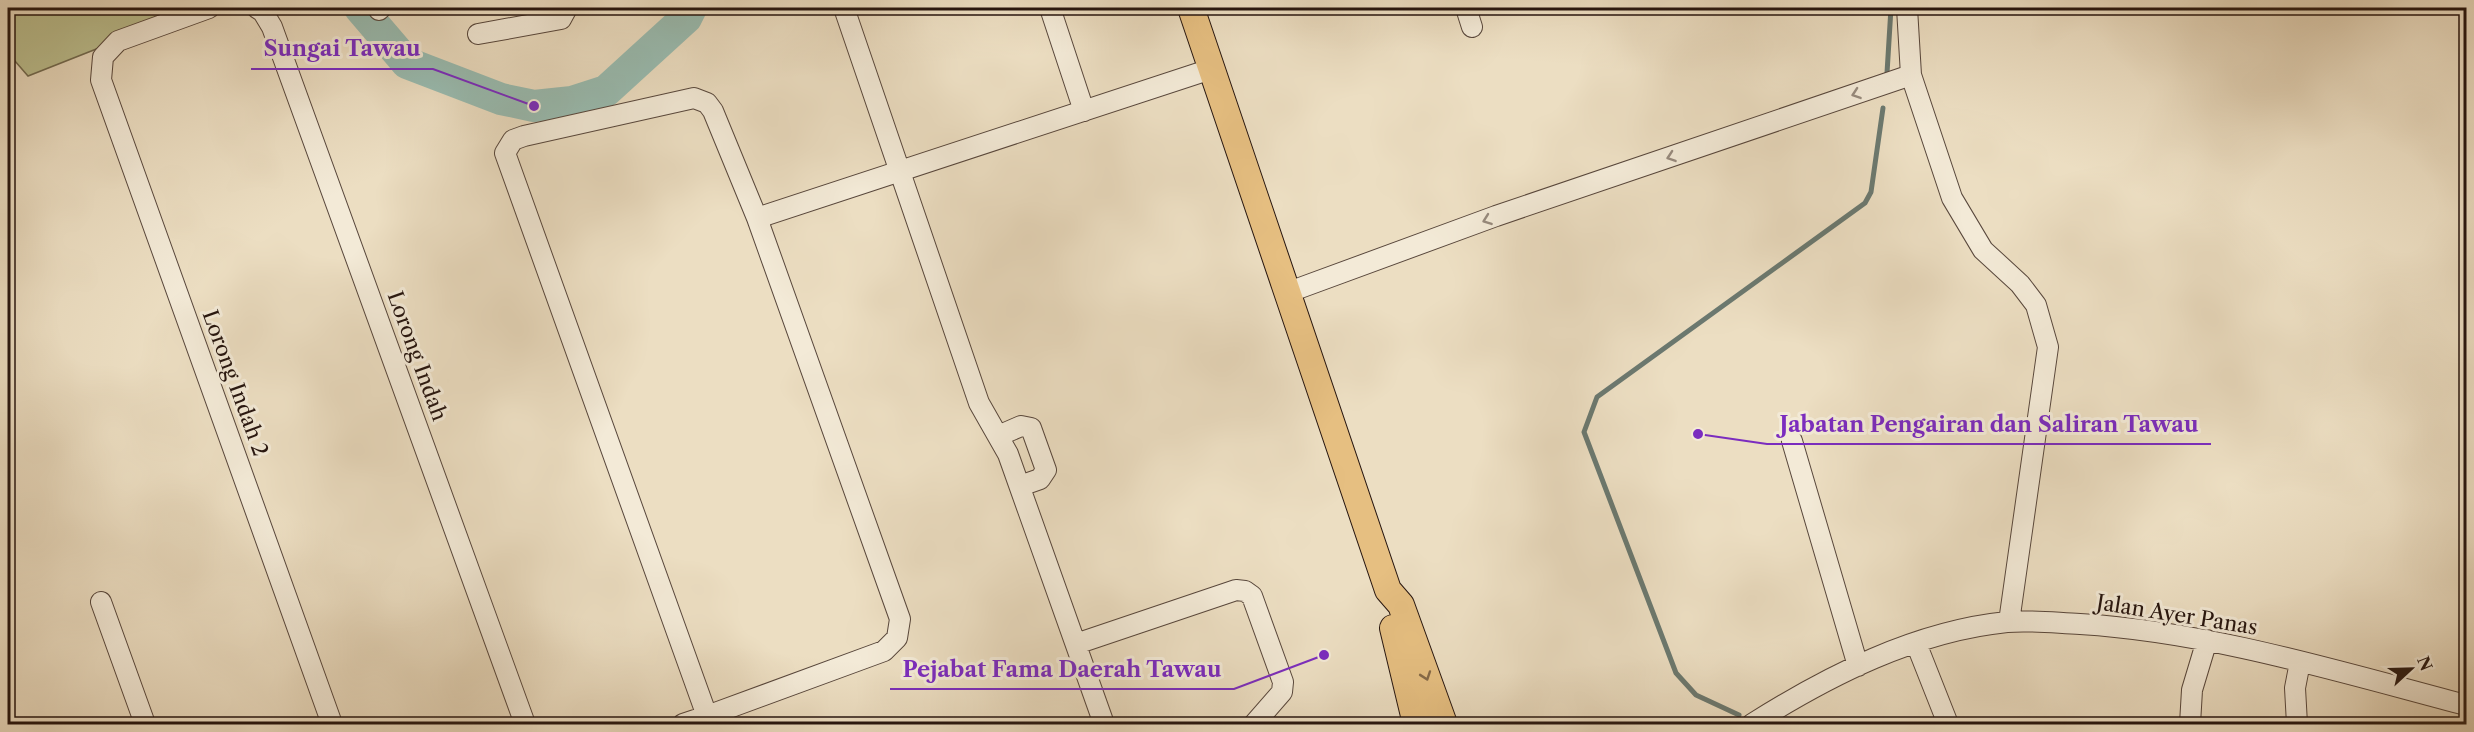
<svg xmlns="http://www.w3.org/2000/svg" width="2474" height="732" font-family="'Libre Caslon Text',serif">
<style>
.green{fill:#bcc090;stroke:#716a50;stroke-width:1.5}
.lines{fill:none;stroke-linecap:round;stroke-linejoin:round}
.stream{stroke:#6b7970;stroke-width:5}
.river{stroke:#99bcb1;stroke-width:32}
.minor-casing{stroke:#58473c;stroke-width:22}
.major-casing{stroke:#26150f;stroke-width:28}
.minor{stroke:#f3ead7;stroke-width:20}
.major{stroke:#e6bf81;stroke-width:26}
.oneway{stroke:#978a7d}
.oneway2{stroke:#866a48}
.labels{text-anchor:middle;stroke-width:6;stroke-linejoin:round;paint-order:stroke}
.street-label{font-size:21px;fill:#26150f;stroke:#f3ead7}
.leader{fill:none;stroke:#7b2cbf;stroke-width:2}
.callout-dot{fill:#7b2cbf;stroke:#f3ead7;stroke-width:2}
.callout-label{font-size:22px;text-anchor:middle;font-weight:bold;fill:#7b2cbf;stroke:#f3ead7;stroke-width:6;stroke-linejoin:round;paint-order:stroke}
</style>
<rect width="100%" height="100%" fill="#ecdec2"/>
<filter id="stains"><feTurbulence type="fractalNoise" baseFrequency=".00333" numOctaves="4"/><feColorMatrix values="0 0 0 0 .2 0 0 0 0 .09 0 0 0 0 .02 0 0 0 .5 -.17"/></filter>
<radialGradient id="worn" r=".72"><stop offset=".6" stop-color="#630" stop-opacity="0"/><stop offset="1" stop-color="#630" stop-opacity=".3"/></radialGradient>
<path class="green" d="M8,8h192l-172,68 -20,-23z"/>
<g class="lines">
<path class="stream" d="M1887,73l4,-65
M1739,715l-43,-20 -20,-22 -92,-241 13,-35 268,-194 6,-11 12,-84"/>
<path class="river" d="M360,8l47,55 94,36 33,7 38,-4 34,-11 80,-73 5,-10"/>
<g class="minor-casing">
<path id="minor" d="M209,8l-91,33 -15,16 -2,23 231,644
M257,8l6,4 9,15 253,697
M844,8l135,395 29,51 96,270
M1050,8l34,103
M1466,8l6,19
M1907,8l4,67 41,123 31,52 37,34 16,21 12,42 -39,275
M379,10l2,-2
M478,34l83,-15 6,-11
M694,98l13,5 6,8 44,107 143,401 -3,19 -13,13 -177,65 -202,-563 8,-13 11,-4z
M757,218l454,-149
M1289,292l207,-76 415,-141
M998,436l23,-10 10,2 15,42 -6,9 -20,7
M1792,441l66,225
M101,602l44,122
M1916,643l32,81
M1076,644l160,-54 9,1 7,5 31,86 -1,10 -28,32
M683,724l24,-8
M1752,724c76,-48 164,-93 255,-102 24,-2 49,1 73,2 131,8 260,48 386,81
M2190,724l2,-34 15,-50
M2297,724l-2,-36 5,-26"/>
</g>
<g class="major-casing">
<path id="major" d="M1191,8l197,582 13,15 43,119
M1393,628l23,96"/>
</g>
<use href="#minor" class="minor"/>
<use href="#major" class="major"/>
</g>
<defs><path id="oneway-chevron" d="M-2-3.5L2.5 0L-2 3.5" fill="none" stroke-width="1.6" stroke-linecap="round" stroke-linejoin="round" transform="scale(1.5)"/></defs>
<g class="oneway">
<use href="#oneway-chevron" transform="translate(1856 94) rotate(161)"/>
<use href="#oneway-chevron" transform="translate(1671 157) rotate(161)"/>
<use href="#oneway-chevron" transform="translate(1487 220) rotate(160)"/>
</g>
<use class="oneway2" href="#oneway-chevron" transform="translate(1426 676) rotate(71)"/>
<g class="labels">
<g class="street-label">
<text transform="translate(417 356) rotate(70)" y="7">Lorong Indah</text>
<text transform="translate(235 383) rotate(70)" y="7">Lorong Indah 2</text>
<text transform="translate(2177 615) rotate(9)" y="7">Jalan Ayer Panas</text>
</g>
</g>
<path class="leader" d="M534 106L433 69H251M1698 434L1767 444H2211M1324 655L1234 689H890"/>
<g class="callout-dot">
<circle cx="534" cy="106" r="6"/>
<circle cx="1698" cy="434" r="6"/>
<circle cx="1324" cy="655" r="6"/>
</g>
<g class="callout-label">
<text x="342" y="56">Sungai Tawau</text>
<text x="1989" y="432">Jabatan Pengairan dan Saliran Tawau</text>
<text x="1062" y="677">Pejabat Fama Daerah Tawau</text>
</g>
<rect width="2474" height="732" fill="none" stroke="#ecdec2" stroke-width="30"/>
<rect x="9" y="9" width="2456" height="714" fill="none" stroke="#26150f" stroke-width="3"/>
<rect x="15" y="15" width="2444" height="702" fill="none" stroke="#26150f" stroke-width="1.5"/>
<g transform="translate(2411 669) rotate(68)" stroke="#f3ead7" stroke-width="4.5" paint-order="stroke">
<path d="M0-4.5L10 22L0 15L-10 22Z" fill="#26150f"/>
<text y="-9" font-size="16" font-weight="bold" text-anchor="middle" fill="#26150f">N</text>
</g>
<rect width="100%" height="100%" filter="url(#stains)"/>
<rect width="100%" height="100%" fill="url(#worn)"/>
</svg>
